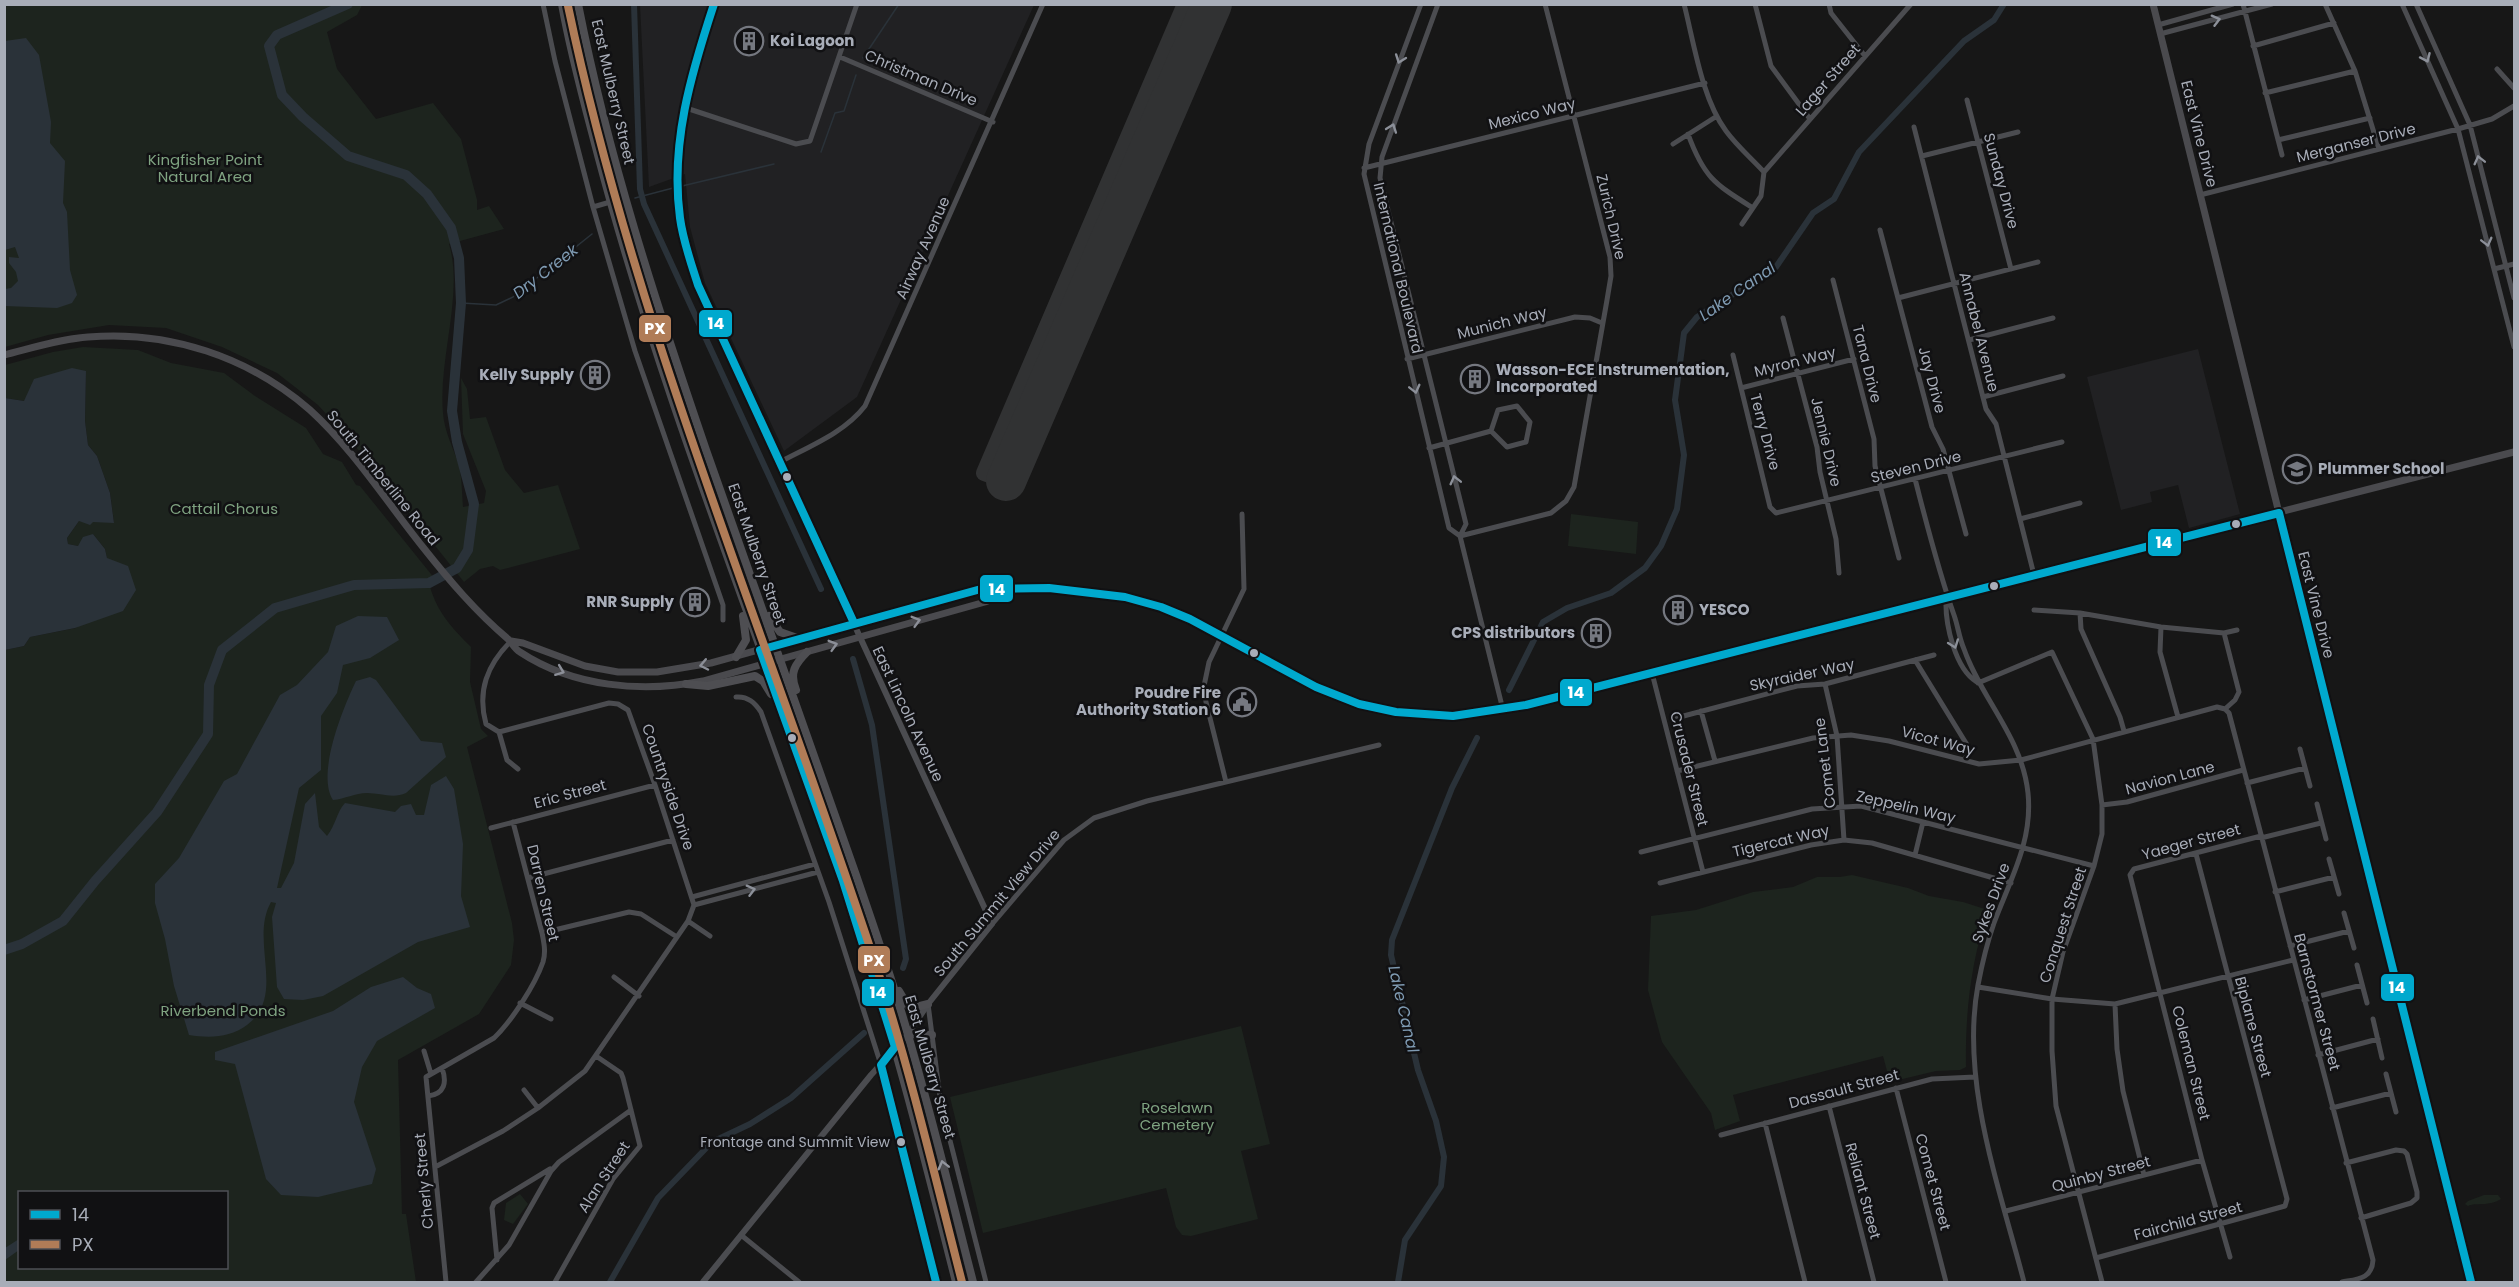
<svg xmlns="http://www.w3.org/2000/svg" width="2519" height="1287" font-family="Poppins,sans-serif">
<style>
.built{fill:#212123}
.green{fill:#1d241e;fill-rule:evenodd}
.water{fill:#2a3239}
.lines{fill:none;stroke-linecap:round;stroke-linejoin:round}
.stream{stroke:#2a3239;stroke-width:1.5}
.canal{stroke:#2a3239;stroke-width:6}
.river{stroke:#2a3239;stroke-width:10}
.taxiway{stroke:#313233;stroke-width:16}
.runway{stroke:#313233;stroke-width:40}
.minor{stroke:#4b4c50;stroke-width:5}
.tertiary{stroke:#4b4c50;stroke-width:6}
.secondary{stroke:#4a4a4e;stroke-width:7}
.trunk{stroke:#4e4e52;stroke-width:8}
.bus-1-casing{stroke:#111113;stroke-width:12}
.bus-2-casing{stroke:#111113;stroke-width:12}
.bus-1{stroke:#00a9ce;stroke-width:8}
.bus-2{stroke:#b07c57;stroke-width:8}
.oneway{stroke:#8c9099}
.oneway2{stroke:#8c8f98}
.oneway3{stroke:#92959e}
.bus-dot{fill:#a8adb8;stroke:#111113;stroke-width:2}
.labels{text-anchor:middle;stroke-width:5;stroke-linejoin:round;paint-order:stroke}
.bus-label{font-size:14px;fill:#a8adb8;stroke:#111113;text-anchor:end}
.poi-label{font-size:15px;font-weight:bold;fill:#a8adb8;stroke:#111113;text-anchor:start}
.street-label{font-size:15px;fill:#a8adb8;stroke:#111113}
.park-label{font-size:15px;fill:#7fa381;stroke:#111113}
.water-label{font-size:16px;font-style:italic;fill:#7f9bb3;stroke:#111113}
.line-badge{stroke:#111113;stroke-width:2}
.badge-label{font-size:16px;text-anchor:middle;font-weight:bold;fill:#fff}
</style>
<rect width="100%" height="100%" fill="#171717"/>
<path class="built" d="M640,5h394l-177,392 -73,54 -79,-168 -15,-56 -5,-53 -36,13z
M2198,349l42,165 -51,14 -11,-43 -28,7 2,10 -31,8 -34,-133z"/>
<path class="green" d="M5,5h357l-5,10 -30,17 10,37 39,50 57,-16 28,36 16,61v10l12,-4 15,23 -55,15c15,50 -11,115 -6,169 1,18 11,36 16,53 3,12 3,28 4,41l21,-4 2,-12 -23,-57 -2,-56 6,11 3,30 16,-2 19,53 19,23 34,-8 22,64 -80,21 -7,-4 -13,3 -16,13 -112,-140 -34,-37 -41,-32 -55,-26 -56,-19 -57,-3 -61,10 -43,12z
M83,347l55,3 33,13 53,10 31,23 51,32 17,26 19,8 14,23 4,1 75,93 -6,4c7,28 22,44 42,64l-1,35 11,47 7,7 -21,11 45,176 2,17 -3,25 -32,49 -81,46 4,154h4l10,68h-411v-632l19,-4 6,-9 46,-9 31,-70 -2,-9 -12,-15 -15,12 -10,-2 -1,-6 12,-17 35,1 -4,-29 -13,-37 -9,-11 -3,-24 1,-50 -62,30 -19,-3v-33l48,-13zM20,1192h206v76h-206z
M1571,514l67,8 -2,32 -68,-8z
M1852,875l56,13 21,8 34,6 25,8c-17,52 -23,103 -22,157l-6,3 -24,1 -46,11 -7,-26 -150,39 7,26 -25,9 -4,-17 -49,-71 -14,-52 3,-74 45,-6 57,-18 40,-5 24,-10h23z
M1241,1026l29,118 -29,7 17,68 -67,17 -9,-1 -6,-8 -10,-39 -183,45 -33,-136z
M520,1194l8,10 -15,20 -9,-4 2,-17z
M2484,1195h14l3,4c-13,8 -25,3 -33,7l-3,-2 3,-3z"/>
<path class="water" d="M26,38l13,17 12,67 -1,21 15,18 -2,42 4,9 3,58 7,25 -5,8 -15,5 -52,-2v-17l6,-1 7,-7 -2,-9 -7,-9v-6l10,1 -4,-11 -10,3v-209z
M72,368l14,3 -1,50 3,24 9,11 13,37 4,30 -21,-1 -3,3 -11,-4 -12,17 1,6 10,2 5,-9 10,-3 12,15 2,9 21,8 8,24 -13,21 -48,17 -45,9 -6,9 -19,4v-252l19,3 10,-22z
M358,616l29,1 12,23 -29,18 -27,7 -6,28 -16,23v54l-22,18 -22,100h4l13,-25 11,-59 10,-11 4,34 8,9c9,-11 9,-23 18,-33l50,9 6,-6 10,-2 5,11h8l7,-30 15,-9 8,13 9,55 -2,52 9,31 -52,15 -95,54 -20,4 -19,-1 -7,-12 -5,-70 4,-14 -5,-1c-22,39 16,93 -24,123 -17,13 -38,13 -58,10l-15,-49 -9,-47 -10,-36v-19l24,-26 45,-77 13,-7 43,-79 17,-10 31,-33 8,-26z
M370,677l6,3 45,61 21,2 4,14 -40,36c-13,6 -25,0 -39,0 -12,0 -22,6 -34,7 -17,-26 10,-92 23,-119z
M403,977l14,11 14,6 4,14 -58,33 -15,26 -8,35 22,67 -4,15 -54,13 -37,-2 -15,-16 -31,-115 -20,-4v-8l118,-41 38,-24z
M19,1239v11l-14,10v-12z"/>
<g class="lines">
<path class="stream" d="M863,58l36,-54
M821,152l14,-39 9,-2 12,-36
M678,187l96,-23
M635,198l38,-10
M461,303l35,2 17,-8 79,-63"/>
<path class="canal" d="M634,4l6,185 4,15 177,385
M853,659l19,66 34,234 -3,9
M1509,690l34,-68 24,-14 44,-15 34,-25 16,-22 16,-37 7,-54 -9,-55 9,-67 13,-16 79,-50 37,-54 21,-14 25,-47 105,-111 30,-21 10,-16
M610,1282l48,-84 54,-56 38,-18 41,-26 73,-65
M1398,1282l7,-42 36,-54 3,-29 -8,-36 -18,-51 -27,-115 1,-15 60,-152 25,-50"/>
<path class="river" d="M4,950l18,-6 41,-23 32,-40 62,-69 51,-78 1,-49 13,-35 53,-42 79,-23 75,-2 28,-15 11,-18 6,-46 -17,-62 -5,-31 9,-108 -2,-45 -8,-30 -24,-34 -21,-19 -58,-19 -45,-39 -21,-22 -13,-49 8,-11 71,-31"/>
<path class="taxiway" d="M1006,481l-22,-8 201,-469"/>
<path class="runway" d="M1006,481l206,-477"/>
<path class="minor" d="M543,4l12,57 38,146 42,144 88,254v15
M1421,4l-52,140 -5,30 85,354 11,8
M1438,4l-56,153 -2,21 86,346 -6,12 43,174
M1684,4c10,39 18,95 42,127 11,15 25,27 38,41
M1755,4l16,62 39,53
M1829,4l2,9 34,43
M2243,4l39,151
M2325,4l30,67 24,78
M2402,4l56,125 56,218
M2416,4l54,121 44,173
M2158,25l75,-21
M2160,34l112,-30
M2253,46l81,-23
M840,57l153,65
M2497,69l17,19
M2265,93l90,-22
M1967,100l44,169
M683,107l113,37 14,-3 47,-137
M1914,127l72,282 10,15 38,151
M1688,134c16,44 27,50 65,74
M2278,140l92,-22
M1673,144l44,-28
M1922,156l96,-24
M1364,168l341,-85
M1764,172l147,-168
M2200,195l258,-66 34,-10 22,-13
M593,207l31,-9
M1742,224l19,-28 3,-24
M1880,230l52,197 11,22 23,85
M2494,269l20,-5
M1833,280l41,159 1,27 24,92
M1898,298l140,-36
M1783,318l34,129 3,25 16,67 3,34
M1969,340l84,-22
M1733,355l37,152 6,6 286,-71
M1407,359l168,-42 15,1 12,5
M1741,388l113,-29
M1983,397l80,-21
M1429,448l62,-17 16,16 19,-5 4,-20 -13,-16 -19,4 -7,21
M780,462c30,-16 64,-29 85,-56l178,-402
M1915,479c12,46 23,91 39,136 4,11 5,23 10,34 18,51 58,88 64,144 5,48 -18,87 -34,130 -7,20 -12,41 -16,62 -18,97 22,204 46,297
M2020,519l60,-16
M1460,536l91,-23 15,-12 8,-14 33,-187 4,-24 -1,-19 -65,-253
M1946,599c-1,25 9,70 31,83
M2034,610l46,3 81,14 63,6 13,-3
M2080,613l1,16 39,88 4,14
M2161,627l-1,25 18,65
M2224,633l15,59 -4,8 -10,9
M1915,660l54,88 -4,12
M1652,673l51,199
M1978,683l74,-31 41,87 9,66v29l-8,32 -31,86 -11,47v52l4,55 46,176
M1825,684l12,52 7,104
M736,697c12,-1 19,6 25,15l68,190 52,163 55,217
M2225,709l4,4 144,547c-1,19 -15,19 -31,22
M1701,711l14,50
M1676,718l121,-32 28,-2 109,-29
M499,732l8,28 11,9
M2300,749l10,37
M1677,771l136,-33 38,-3 38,6 90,23 42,-4 196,-53 8,2
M1226,782l-20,-80 -2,-16 5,-24 35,-73 -2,-75
M2247,783l58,-15
M2317,804l9,35
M2102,805l25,-3 116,-32
M491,828l164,-43
M2261,838l60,-15
M1641,852l171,-43 49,-3 233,60
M1915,855l8,-33
M2329,859l10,35
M528,878l145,-38
M1660,883l151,-38 33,-5 28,3 139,40
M2275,892l59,-15
M692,897l123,-33
M694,905l124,-33
M2344,913l10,35
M688,921l22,15
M992,924l72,-84 30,-22 53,-17 232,-56
M542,933l87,-21 12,2 36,23
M2290,946l59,-15
M2357,965l10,38
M614,977l25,19
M1978,987l74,12 63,5 178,-44
M2304,1000l58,-15
M520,1003l31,16
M928,1004l13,101 45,177
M2115,1004l2,45 6,42 21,84
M2373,1019l9,39
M424,1051l7,23
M2318,1055l60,-16
M2386,1074l10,38
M1896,1088l50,194
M524,1090l14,18
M428,1096c17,-2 19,-14 14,-28
M1829,1106l45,176
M2332,1108l59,-15
M1765,1123l40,159
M1721,1135l211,-56 43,-2
M2346,1163l50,-13 8,1 3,3 10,38v6l-6,5 -50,15
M435,1167l68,-36 35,-23 47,-37 103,-150 6,-16 -39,-120 -27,-75 -10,-6 -9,-1 -110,29 -13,-8c-9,-33 1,-59 25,-83
M2006,1211l196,-51
M741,1235l58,47
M2230,1257l-28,-97 -72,-285 4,-6 127,-33
M2096,1258l189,-52 2,-7 -91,-345
M497,1260l-5,-52 2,-5 56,-34
M446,1282l-20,-205 68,-39c17,-16 41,-53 49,-76 3,-10 1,-19 -1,-29l-29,-111
M476,1282l33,-37 42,-74 8,-9 72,-52
M555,1282l58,-103 27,-33 -17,-68 -2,-5 -25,-17"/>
<path class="tertiary" d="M2279,513l192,769
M703,1282l168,-207 37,-41 20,-30 64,-80 -294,-639c-7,-22 -14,-43 -18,-66 -12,-75 11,-144 34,-215"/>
<path class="secondary" d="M2153,4l126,509
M4,355c28,-7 56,-16 84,-18 81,-7 161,20 222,73 43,39 76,91 112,136 27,34 53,65 86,93 4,4 7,10 12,13 53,35 122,41 183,29l282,-79 27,-10
M511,641l12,2 62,23 33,6h39l54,-9 270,-74 68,-1 76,9 36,10 29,12 126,68 43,17 37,8 57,4 37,-4 36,-7 988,-253"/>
<path class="trunk" d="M562,4c9,51 23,101 36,151 65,247 163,484 245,726 45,132 79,266 113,401
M578,4c30,153 78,300 128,446 49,142 101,283 150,425 18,53 37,106 52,160 24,82 44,165 65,247
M769,616l11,16 20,7
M736,657l10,-17 -3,-24
M686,684l22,2 47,-10 8,5 8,13
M796,690c-7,-17 -1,-26 11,-38
M899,991l9,15 8,1 12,-3
M908,1034l24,1"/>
<g class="bus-1-casing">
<path id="bus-1" d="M714,4c-23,70 -44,140 -34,214 3,23 11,45 18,67l156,338
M936,1282l-55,-217 14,-18 -52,-166 -83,-231 221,-61 68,-1 76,9 36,10 29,12 126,68 43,17 37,8 57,4 73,-11 753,-192 192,769"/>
</g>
<g class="bus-2-casing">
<path id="bus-2" d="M568,6c70,334 207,648 312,972 32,100 56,203 82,304"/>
</g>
<use href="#bus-1" class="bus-1"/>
<use href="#bus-2" class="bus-2"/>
</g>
<defs><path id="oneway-chevron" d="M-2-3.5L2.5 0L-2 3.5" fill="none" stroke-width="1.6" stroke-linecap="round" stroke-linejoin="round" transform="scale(1.5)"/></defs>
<g class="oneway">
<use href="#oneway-chevron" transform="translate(2216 20) rotate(-15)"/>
<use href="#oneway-chevron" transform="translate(2426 58) rotate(66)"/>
<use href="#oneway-chevron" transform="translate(1400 59) rotate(110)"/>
<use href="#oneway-chevron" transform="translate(1392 128) rotate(-70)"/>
<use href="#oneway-chevron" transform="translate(2479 160) rotate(-104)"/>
<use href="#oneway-chevron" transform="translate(2487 242) rotate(76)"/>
<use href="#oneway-chevron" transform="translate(1415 389) rotate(76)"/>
<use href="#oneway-chevron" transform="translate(1455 480) rotate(-104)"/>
<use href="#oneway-chevron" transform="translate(1954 644) rotate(70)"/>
<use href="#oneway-chevron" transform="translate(751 890) rotate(-15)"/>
</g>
<g class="oneway2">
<use href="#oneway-chevron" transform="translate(916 621) rotate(-16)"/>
<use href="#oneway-chevron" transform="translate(833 645) rotate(-16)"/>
<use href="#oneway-chevron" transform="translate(704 665) rotate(168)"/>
<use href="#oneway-chevron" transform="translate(560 671) rotate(21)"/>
</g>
<use class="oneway3" href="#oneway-chevron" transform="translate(943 1165) rotate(-104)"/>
<defs>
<g id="building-ring" transform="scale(1.5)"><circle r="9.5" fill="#111113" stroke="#757880" stroke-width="1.5"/><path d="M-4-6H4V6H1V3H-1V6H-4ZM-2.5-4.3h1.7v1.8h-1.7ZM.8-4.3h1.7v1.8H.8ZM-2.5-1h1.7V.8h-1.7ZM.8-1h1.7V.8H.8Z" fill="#757880"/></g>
<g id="school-ring" transform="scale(1.5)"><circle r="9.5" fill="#111113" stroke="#757880" stroke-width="1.5"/><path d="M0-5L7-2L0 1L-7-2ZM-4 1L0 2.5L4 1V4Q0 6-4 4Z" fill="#757880"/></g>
<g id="civic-ring" transform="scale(1.5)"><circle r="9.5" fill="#111113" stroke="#757880" stroke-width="1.5"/><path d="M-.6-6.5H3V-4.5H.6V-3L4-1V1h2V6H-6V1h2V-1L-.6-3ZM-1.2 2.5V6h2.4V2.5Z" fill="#757880"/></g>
</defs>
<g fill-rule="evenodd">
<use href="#building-ring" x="749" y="41"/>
<use href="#building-ring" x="595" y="375"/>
<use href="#building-ring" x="1475" y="379"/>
<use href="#school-ring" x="2297" y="469"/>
<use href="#building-ring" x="695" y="602"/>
<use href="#building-ring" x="1678" y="610"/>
<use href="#building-ring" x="1596" y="633"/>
<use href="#civic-ring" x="1242" y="702"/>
</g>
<g class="bus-dot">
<circle cx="787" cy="477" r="5"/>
<circle cx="2236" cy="524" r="5"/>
<circle cx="1994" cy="586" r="5"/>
<circle cx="1254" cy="653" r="5"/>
<circle cx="792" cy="738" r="5"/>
<circle cx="901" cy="1142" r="5"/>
</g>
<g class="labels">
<g class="bus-label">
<text x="890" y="1147">Frontage and Summit View</text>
</g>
<g class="poi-label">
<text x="770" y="46">Koi Lagoon</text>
<text x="1496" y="375">Wasson-ECE Instrumentation,<tspan x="1496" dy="17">Incorporated</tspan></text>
<text x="574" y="380" text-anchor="end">Kelly Supply</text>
<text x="2318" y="474">Plummer School</text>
<text x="674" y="607" text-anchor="end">RNR Supply</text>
<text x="1699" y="615">YESCO</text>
<text x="1575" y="638" text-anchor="end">CPS distributors</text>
<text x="1221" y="698" text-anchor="end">Poudre Fire<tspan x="1221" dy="17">Authority Station 6</tspan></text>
</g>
<g class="street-label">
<text transform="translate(921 78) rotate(23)" y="5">Christman Drive</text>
<text transform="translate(1828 80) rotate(-49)" y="5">Lager Street</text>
<text transform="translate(613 92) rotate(77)" y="5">East Mulberry Street</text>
<text transform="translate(1532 114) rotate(-14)" y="5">Mexico Way</text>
<text transform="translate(2199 134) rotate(76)" y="5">East Vine Drive</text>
<text transform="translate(2356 143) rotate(-14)" y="5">Merganser Drive</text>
<text transform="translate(2001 181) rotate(75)" y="5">Sunday Drive</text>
<text transform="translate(1611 217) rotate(77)" y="5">Zurich Drive</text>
<text transform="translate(923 248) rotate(-66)" y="5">Airway Avenue</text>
<text transform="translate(1398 268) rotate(77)" y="5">International Boulevard</text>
<text transform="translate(1502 323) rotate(-14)" y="5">Munich Way</text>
<text transform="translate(1979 332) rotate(76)" y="5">Annabel Avenue</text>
<text transform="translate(1795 362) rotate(-14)" y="5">Myron Way</text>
<text transform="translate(1867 364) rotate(76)" y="5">Tana Drive</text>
<text transform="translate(1932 380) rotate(75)" y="5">Jay Drive</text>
<text transform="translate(1765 432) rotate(75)" y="5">Terry Drive</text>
<text transform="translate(1826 442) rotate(77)" y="5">Jennie Drive</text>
<text transform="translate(1916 467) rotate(-14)" y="5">Steven Drive</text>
<text transform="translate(383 478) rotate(51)" y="5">South Timberline Road</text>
<text transform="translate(757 554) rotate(71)" y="5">East Mulberry Street</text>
<text transform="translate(2316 605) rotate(76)" y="5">East Vine Drive</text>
<text transform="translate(1802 675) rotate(-12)" y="5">Skyraider Way</text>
<text transform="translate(908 714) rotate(65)" y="5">East Lincoln Avenue</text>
<text transform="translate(1938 741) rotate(15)" y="5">Vicot Way</text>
<text transform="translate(1825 763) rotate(-97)" y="5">Comet Lane</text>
<text transform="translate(1689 769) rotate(76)" y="5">Crusader Street</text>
<text transform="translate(2170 778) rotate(-15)" y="5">Navion Lane</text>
<text transform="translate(668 787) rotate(71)" y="5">Countryside Drive</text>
<text transform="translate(570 794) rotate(-15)" y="5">Eric Street</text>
<text transform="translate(1906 807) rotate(13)" y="5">Zeppelin Way</text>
<text transform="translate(1781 841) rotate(-13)" y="5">Tigercat Way</text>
<text transform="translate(2191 842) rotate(-15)" y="5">Yaeger Street</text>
<text transform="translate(543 893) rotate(77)" y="5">Darren Street</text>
<text transform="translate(997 903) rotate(-50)" y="5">South Summit View Drive</text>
<text transform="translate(1991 903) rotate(-70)" y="5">Sykes Drive</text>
<text transform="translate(2063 925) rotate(-72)" y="5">Conquest Street</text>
<text transform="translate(2317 1002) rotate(75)" y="5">Barnstormer Street</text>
<text transform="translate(2253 1027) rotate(75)" y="5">Biplane Street</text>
<text transform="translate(2191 1063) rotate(76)" y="5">Coleman Street</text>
<text transform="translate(930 1067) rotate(74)" y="5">East Mulberry Street</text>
<text transform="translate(1844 1089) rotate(-15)" y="5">Dassault Street</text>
<text transform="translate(2101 1174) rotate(-15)" y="5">Quinby Street</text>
<text transform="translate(604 1177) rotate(-57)" y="5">Alan Street</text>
<text transform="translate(424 1181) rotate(-95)" y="5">Cherly Street</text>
<text transform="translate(1933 1182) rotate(75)" y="5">Comet Street</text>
<text transform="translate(1863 1191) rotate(75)" y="5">Reliant Street</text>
<text transform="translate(2188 1221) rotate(-15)" y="5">Fairchild Street</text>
</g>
<g class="park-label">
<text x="205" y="165">Kingfisher Point<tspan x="205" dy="17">Natural Area</tspan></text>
<text x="224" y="514">Cattail Chorus</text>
<text x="223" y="1016">Riverbend Ponds</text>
<text x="1177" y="1113">Roselawn<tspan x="1177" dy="17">Cemetery</tspan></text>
</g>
<g class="water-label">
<text transform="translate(545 271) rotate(-38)" y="6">Dry Creek</text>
<text transform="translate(1737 291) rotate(-35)" y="6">Lake Canal</text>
<text transform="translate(1404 1009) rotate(77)" y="6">Lake Canal</text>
</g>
</g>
<g class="line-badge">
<rect x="698" y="309" width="35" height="29" rx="6" fill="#00a9ce"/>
<rect x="638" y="314" width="34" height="29" rx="6" fill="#b07c57"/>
<rect x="2147" y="528" width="35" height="29" rx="6" fill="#00a9ce"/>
<rect x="979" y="574" width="35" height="29" rx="6" fill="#00a9ce"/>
<rect x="1559" y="678" width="34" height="29" rx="6" fill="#00a9ce"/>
<rect x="857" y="945" width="34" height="29" rx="6" fill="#b07c57"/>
<rect x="2380" y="973" width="35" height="29" rx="6" fill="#00a9ce"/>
<rect x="861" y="978" width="34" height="29" rx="6" fill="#00a9ce"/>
</g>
<g class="badge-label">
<text x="716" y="329">14</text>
<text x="655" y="334">PX</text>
<text x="2164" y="548">14</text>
<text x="997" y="595">14</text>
<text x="1576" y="698">14</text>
<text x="874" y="966">PX</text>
<text x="2397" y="993">14</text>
<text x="878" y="998">14</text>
</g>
<rect width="2519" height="1287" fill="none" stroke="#a8adb8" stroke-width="12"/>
<rect x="18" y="1191" width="210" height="78" fill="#111113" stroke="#4d4f55" stroke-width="1.5"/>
<rect x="30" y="1210" width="30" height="9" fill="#00a9ce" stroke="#4d4f55" stroke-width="1.5"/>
<text x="72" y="1221" font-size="18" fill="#a8adb8">14</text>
<rect x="30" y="1240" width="30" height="9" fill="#b07c57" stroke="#4d4f55" stroke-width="1.5"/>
<text x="72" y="1251" font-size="18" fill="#a8adb8">PX</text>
</svg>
